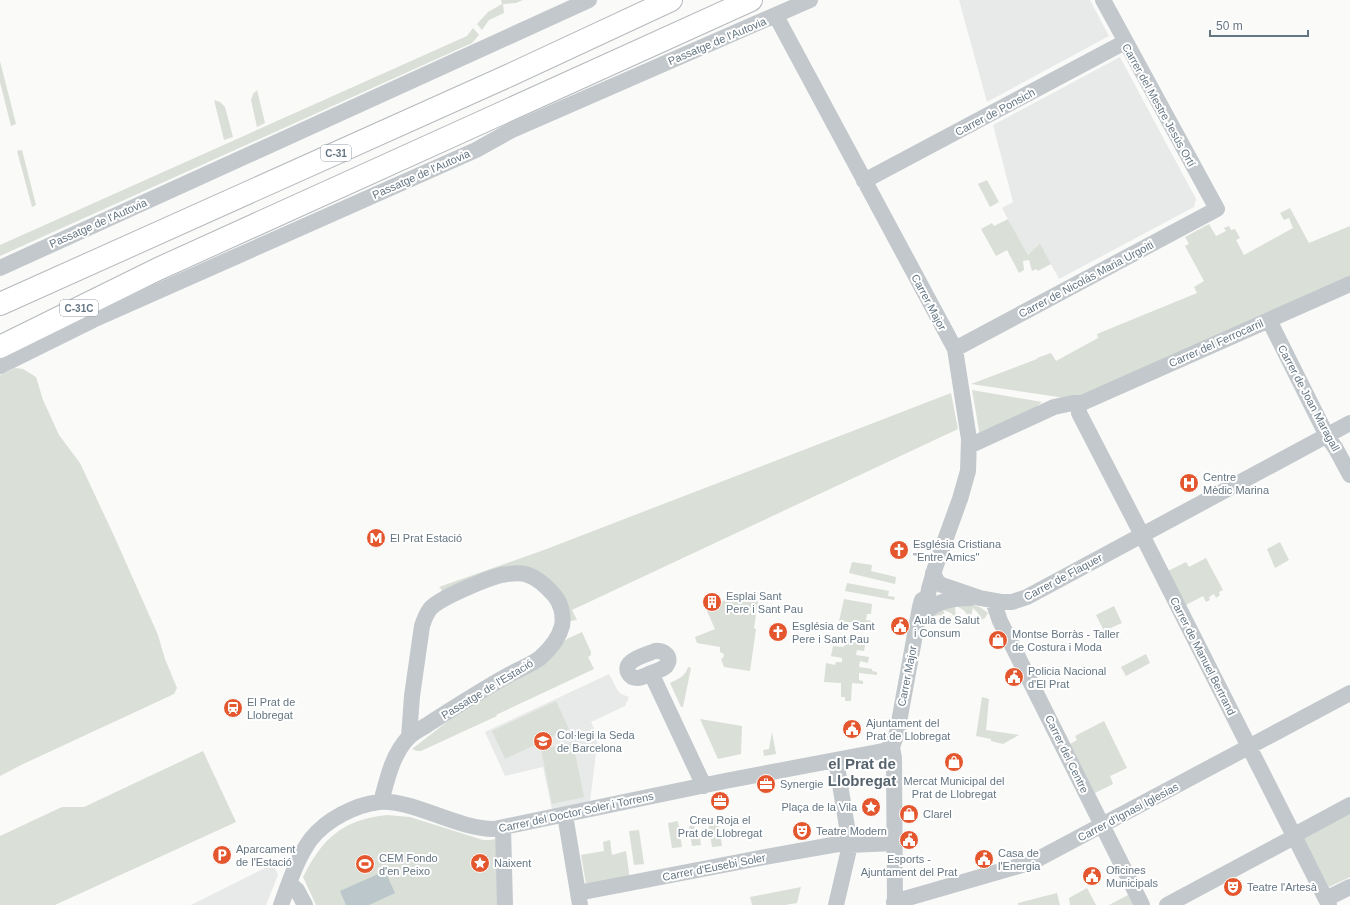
<svg xmlns="http://www.w3.org/2000/svg" width="1350" height="905" font-family="Arial,sans-serif">
<style>
.built{fill:#e8e9e9}
.green{fill:#dadfd7}
.water{fill:#bbc7cb}
.lines{fill:none;stroke-linecap:round;stroke-linejoin:round}
.highway-casing{stroke:#b4b9bd;stroke-width:24}
.minor{stroke:#c3c8cc;stroke-width:16}
.highway{stroke:#fff;stroke-width:22}
.labels{text-anchor:middle;stroke-width:4;stroke-linejoin:round;paint-order:stroke}
.shield{fill:#fff;stroke:#939fa8;stroke-width:1}
.shield-label{font-size:10px;font-weight:bold;fill:#657683}
.street-label{font-size:11px;fill:#657683;stroke:#fff}
.poi-label{font-size:11px;fill:#657683;stroke:#fff;text-anchor:start}
.district-label{font-size:15px;font-weight:bold;fill:#57646e;stroke:#fff}
</style>
<rect width="100%" height="100%" fill="#fafaf8"/>
<path class="built" d="M959,0h131l19,36 -122,66z
M1120,57l76,142 -2,8 -135,72 -19,-36 -12,12 -26,-47 11,-6 -20,-77z
M609,674l9,17 3,3 8,3 -4,9 -34,16 7,15 -8,65 -38,8 -9,-43 -38,9 -20,-44z
M273,864l5,11 -12,30h-75z"/>
<path class="green" d="M501,0h22l-7,3 -13,1 1,9 -15,7 -7,10 -5,-6 11,-12 14,-8z
M473,28l6,7 -7,8 -472,213v-11l467,-209z
M0,61l16,63 -5,2 -11,-44z
M257,90l8,33 -8,4 -6,-27 2,-6z
M214,100l6,2 5,5 8,30 -9,3z
M22,150l14,55 -4,2 -15,-56z
M987,180l12,22 -9,5 -12,-23z
M1290,208l19,35 41,-17v53l-271,121 -108,-16 66,-25v-1l14,-5 5,8 42,-23 -1,-4 100,-41 -3,-6 10,-6 -19,-35 4,-2 -4,-7 24,-13 7,12 10,-5 -2,-3 5,-2 2,4 4,-1 5,9 -4,2 8,15 49,-27 -4,-10 -5,2 -4,-7z
M1008,219l20,36 12,-12 11,21 -13,7 -2,-2 -4,2 -3,-11 -6,1 1,9 -5,3 -12,-23 -11,6 -15,-27 11,-6 2,3z
M15,368l8,1 13,8 7,23 16,35 21,28 35,75 43,97 7,24 12,29 -3,6 -153,71 -21,11v-401z
M972,390l70,12 -13,11 -49,23z
M951,393l7,36 -386,181 5,10 -7,1 -29,-48 -99,21 -1,-5 -2,-2 105,-37z
M1280,542l9,18 -14,8 -8,-19z
M1206,558l17,32 -4,2 1,3 -4,3 -2,-4 -5,3 1,3 -4,2 -3,-6 -17,9 -18,-34 18,-9 3,5z
M852,562l20,3 -1,6 25,6 -1,7 -46,-11z
M847,583l42,8 -1,5 7,1 -1,3 -49,-9z
M738,594l5,5 15,2 -4,27 2,1 -6,42 -26,-4 -3,-8 2,-1 1,-4 -4,-2v-5l-23,-4 -2,-6 20,-8 -9,-20z
M844,599l28,5 -1,10h-4l-1,6 6,1 -1,4 -32,-4z
M955,601c12,0 24,4 33,12l-3,5 -4,2 -3,-7 -5,-5 -3,12c-4,-8 -7,-12 -15,-14l1,12 -5,-5 -8,-3 3,7 -7,-2 -10,3c7,-10 14,-15 26,-17z
M1114,606l8,17 -18,8 -8,-16z
M582,632l9,20v3l-3,2 6,12 -98,46 1,1 -76,35h-4l-5,-2 40,-31 115,-79z
M847,637l19,3 -2,11 -7,-1 -1,5 13,2 -1,6 -8,-2 -1,6 13,2v2l5,1v3l-18,-2v7l4,1v3l-11,-1 -1,18h-6v-4h-4v-14l-17,-1 2,-19 9,2 1,-3h6v-4l-11,-2 2,-10 11,1z
M1146,654l4,9 -24,13 -5,-9z
M688,667l3,1 -8,39h-2l-11,-24c8,-4 15,-6 18,-16z
M982,697l7,2 -3,31 33,5 -16,9 -12,-3v-2l-15,-3z
M556,701l13,28 -64,30 -13,-28z
M700,719l42,7 -1,28 -23,5z
M1104,721l23,47 -17,8 3,8 -18,9 -25,-49 7,-4 -2,-4z
M772,732l4,22 -12,2 -1,-6 6,-1z
M573,743l11,54 -32,7 -11,-55z
M203,751l33,71 -181,83h-55v-69l62,-29h22z
M1350,811v66l-21,10 -26,-50z
M387,815l23,2 73,23h7l17,-3 1,68h-192l-13,-28c20,-39 39,-57 84,-62z
M718,819l4,27 -10,1 -4,-26z
M678,821l4,26 -10,1 -4,-25z
M694,825l1,7 4,-1 2,14 -9,1 -3,-20z
M639,830l5,34 -10,1 -5,-34z
M610,840l2,15 14,-4 4,28 -44,5 -5,-29 23,-4 -1,-9z
M801,887l-4,16 -12,2h-33l-2,-8z
M1087,888l9,17h-26l-1,-7z
M1057,893l3,12h-42v-2z
M1128,895l6,10h-25z"/>
<path class="water" d="M385,871l10,22 -26,12h-23l-6,-14z"/>
<g class="lines">
<g class="highway-casing">
<path id="highway" d="M0,304l510,-229 161,-75
M0,347l158,-78 593,-269"/>
</g>
<path class="minor" d="M776,16l179,333 14,90 -1,32 -8,28 -25,69 -6,21 -4,23
M864,181l261,-139
M0,268l589,-268
M1269,320l58,116 9,13 14,26
M955,349l262,-140 -114,-209
M0,366l93,-46 383,-170 34,-19 300,-131
M969,446l85,-39 19,-4h9
M933,573l5,10 4,2 38,13 22,4h10l15,-5 323,-174
M993,601l7,20 142,284
M922,618c9,-17 30,-20 48,-20
M655,651c9,-1 18,6 11,15 -4,4 -12,6 -17,8 -4,2 -8,4 -12,4 -8,0 -13,-9 -7,-15 5,-6 18,-9 25,-12z
M651,673l53,113
M381,802c6,-22 11,-47 27,-64 6,-6 15,-10 22,-15 25,-16 50,-32 75,-46 12,-7 24,-11 35,-19 9,-8 19,-20 22,-32 2,-11 -1,-23 -8,-31 -8,-9 -17,-18 -29,-21 -8,-2 -17,0 -24,1 -15,4 -62,23 -71,34 -4,5 -6,11 -8,17l-10,70 -3,41
M565,815l15,90
M503,828l2,77
M1298,833l52,-28
M289,883l8,7 8,15
M578,893l187,-36 73,-13 12,1 44,-2
M1326,899l24,-12
M894,902l128,-37 18,-7 310,-165
M281,905c8,-22 16,-47 30,-66 16,-20 44,-34 68,-37 9,-1 19,1 27,3 28,7 60,24 88,24l231,-48 158,-30 9,-4
M836,905l14,-60 -14,-85
M895,905l-1,-147 -2,-11 5,-14 23,-126 2,-7
M1167,905l127,-68
M1329,905l-187,-370 -63,-122v-6l3,-4 268,-119"/>
<use href="#highway" class="highway"/>
</g>
<defs>
<g id="hospital-disc" transform="scale(1)"><circle r="9.5" fill="#e4572e" stroke="#fff"/><path d="M-5-5h3v3.5h4V-5h3V5h-3V1.5h-4V5h-3Z" fill="#fff"/></g>
<g id="metro-disc" transform="scale(1)"><circle r="9.5" fill="#e4572e" stroke="#fff"/><path d="M-5.5 5V-5H-3L0 0L3-5H5.5V5H3V-.5L0 4L-3-.5V5Z" fill="#fff"/></g>
<g id="church-disc" transform="scale(1)"><circle r="9.5" fill="#e4572e" stroke="#fff"/><path d="M-1.2-6h2.4v3.5h3.3v2.4h-3.3V6h-2.4V-.1h-3.3v-2.4h3.3Z" fill="#fff"/></g>
<g id="building-disc" transform="scale(1)"><circle r="9.5" fill="#e4572e" stroke="#fff"/><path d="M-4-6H4V6H1V3H-1V6H-4ZM-2.5-4.3h1.7v1.8h-1.7ZM.8-4.3h1.7v1.8H.8ZM-2.5-1h1.7V.8h-1.7ZM.8-1h1.7V.8H.8Z" fill="#fff"/></g>
<g id="civic-disc" transform="scale(1)"><circle r="9.5" fill="#e4572e" stroke="#fff"/><path d="M-.6-6.5H3V-4.5H.6V-3L4-1V1h2V6H-6V1h2V-1L-.6-3ZM-1.2 2.5V6h2.4V2.5Z" fill="#fff"/></g>
<g id="shop-disc" transform="scale(1)"><circle r="9.5" fill="#e4572e" stroke="#fff"/><path d="M-5-2.5h2.3a2.7 3.5 0 0 1 5.4 0H5L5.5 6h-11ZM-1.5-2.5h3a1.5 2.3 0 0 0-3 0Z" fill="#fff"/></g>
<g id="station-disc" transform="scale(1)"><circle r="9.5" fill="#e4572e" stroke="#fff"/><path d="M-3-6H3Q5-6 5-4V2Q5 4 3 4L4.5 6H3L1.5 4h-3L-3 6H-4.5L-3 4Q-5 4-5 2V-4Q-5-6-3-6ZM-3.5-4v3h7v-3ZM-3.5 1v1.5H-2V1ZM2 1v1.5H3.5V1Z" fill="#fff"/></g>
<g id="school-disc" transform="scale(1)"><circle r="9.5" fill="#e4572e" stroke="#fff"/><path d="M0-5L7-2L0 1L-7-2ZM-4 1L0 2.5L4 1V4Q0 6-4 4Z" fill="#fff"/></g>
<g id="office-disc" transform="scale(1)"><circle r="9.5" fill="#e4572e" stroke="#fff"/><path d="M-6-3h4V-5.5h4V-3h4V5H-6ZM-1-4.5V-3h2v-1.5ZM-6 0V1H6V0Z" fill="#fff"/></g>
<g id="sight-disc" transform="scale(1)"><circle r="9.5" fill="#e4572e" stroke="#fff"/><path d="M0-6L1.8-2.2L6-1.7L2.9 1.2L3.7 5.4L0 3.3L-3.7 5.4L-2.9 1.2L-6-1.7L-1.8-2.2Z" fill="#fff"/></g>
<g id="theatre-disc" transform="scale(1)"><circle r="9.5" fill="#e4572e" stroke="#fff"/><path d="M-5-5.5Q0-4 5-5.5V0Q5 5 0 6Q-5 5-5 0ZM-3.3-2.5H-1v1.5H-3.3ZM1-2.5H3.3v1.5H1ZM-2.8 1Q0 5.5 2.8 1Z" fill="#fff"/></g>
<g id="parking-disc" transform="scale(1)"><circle r="9.5" fill="#e4572e" stroke="#fff"/><path d="M-3.5-5.5H1a3.5 3.5 0 0 1 0 7H-1V5.5H-3.5ZM-1-3.4V-.6H.8a1.4 1.4 0 0 0 0-2.8Z" fill="#fff"/></g>
<g id="stadium-disc" transform="scale(1)"><circle r="9.5" fill="#e4572e" stroke="#fff"/><path d="M0-5a6.5 5 0 1 0 0 10a6.5 5 0 1 0 0-10ZM-3.5-1.8h7v3.6h-7Z" fill="#fff"/></g>
</defs>
<g fill-rule="evenodd">
<use href="#hospital-disc" x="1189" y="483"/>
<use href="#metro-disc" x="376" y="538"/>
<use href="#church-disc" x="899" y="550"/>
<use href="#building-disc" x="712" y="602"/>
<use href="#civic-disc" x="900" y="626"/>
<use href="#church-disc" x="778" y="632"/>
<use href="#shop-disc" x="998" y="640"/>
<use href="#civic-disc" x="1014" y="677"/>
<use href="#station-disc" x="233" y="708"/>
<use href="#civic-disc" x="852" y="729"/>
<use href="#school-disc" x="543" y="741"/>
<use href="#shop-disc" x="954" y="762"/>
<use href="#office-disc" x="766" y="784"/>
<use href="#office-disc" x="720" y="801"/>
<use href="#sight-disc" x="871" y="807"/>
<use href="#shop-disc" x="909" y="814"/>
<use href="#theatre-disc" x="802" y="831"/>
<use href="#civic-disc" x="909" y="840"/>
<use href="#parking-disc" x="222" y="855"/>
<use href="#civic-disc" x="984" y="859"/>
<use href="#sight-disc" x="480" y="863"/>
<use href="#stadium-disc" x="365" y="864"/>
<use href="#civic-disc" x="1092" y="876"/>
<use href="#theatre-disc" x="1233" y="887"/>
</g>
<g class="labels">
<g class="shield">
<rect x="321" y="145" width="30" height="16" rx="3"/>
<rect x="60" y="300" width="38" height="16" rx="3"/>
</g>
<g class="shield-label">
<text x="336" y="157">C-31</text>
<text x="79" y="312">C-31C</text>
</g>
<g class="street-label">
<text transform="translate(717 41) rotate(-23)" y="4">Passatge de l'Autovia</text>
<text transform="translate(1159 105) rotate(61)" y="4">Carrer del Mestre Jesús Ortí</text>
<text transform="translate(995 112) rotate(-28)" y="4">Carrer de Ponsich</text>
<text transform="translate(421 174) rotate(-24)" y="4">Passatge de l'Autovia</text>
<text transform="translate(98 223) rotate(-24)" y="4">Passatge de l'Autovia</text>
<text transform="translate(1086 279) rotate(-28)" y="4">Carrer de Nicolás Maria Urgoiti</text>
<text transform="translate(929 302) rotate(62)" y="4">Carrer Major</text>
<text transform="translate(1216 343) rotate(-24)" y="4">Carrer del Ferrocarril</text>
<text transform="translate(1309 398) rotate(62)" y="4">Carrer de Joan Maragall</text>
<text transform="translate(1063 577) rotate(-28)" y="4">Carrer de Flaquer</text>
<text transform="translate(1203 656) rotate(63)" y="4">Carrer de Manuel Bertrand</text>
<text transform="translate(907 676) rotate(-79)" y="4">Carrer Major</text>
<text transform="translate(487 689) rotate(-31)" y="4">Passatge de l'Estació</text>
<text transform="translate(1067 754) rotate(64)" y="4">Carrer del Centre</text>
<text transform="translate(576 812) rotate(-12)" y="4">Carrer del Doctor Soler i Torrens</text>
<text transform="translate(1128 812) rotate(-28)" y="4">Carrer d'Ignasi Iglesias</text>
<text transform="translate(714 867) rotate(-11)" y="4">Carrer d'Eusebi Soler</text>
</g>
<g class="poi-label">
<text x="1203" y="481">Centre<tspan x="1203" dy="13">Mèdic Marina</tspan></text>
<text x="390" y="542">El Prat Estació</text>
<text x="913" y="548">Església Cristiana<tspan x="913" dy="13">"Entre Amics"</tspan></text>
<text x="726" y="600">Esplai Sant<tspan x="726" dy="13">Pere i Sant Pau</tspan></text>
<text x="914" y="624">Aula de Salut<tspan x="914" dy="13">i Consum</tspan></text>
<text x="792" y="630">Església de Sant<tspan x="792" dy="13">Pere i Sant Pau</tspan></text>
<text x="1012" y="638">Montse Borràs - Taller<tspan x="1012" dy="13">de Costura i Moda</tspan></text>
<text x="1028" y="675">Policia Nacional<tspan x="1028" dy="13">d'El Prat</tspan></text>
<text x="247" y="706">El Prat de<tspan x="247" dy="13">Llobregat</tspan></text>
<text x="866" y="727">Ajuntament del<tspan x="866" dy="13">Prat de Llobregat</tspan></text>
<text x="557" y="739">Col·legi la Seda<tspan x="557" dy="13">de Barcelona</tspan></text>
<text x="954" y="785" text-anchor="middle">Mercat Municipal del<tspan x="954" dy="13">Prat de Llobregat</tspan></text>
<text x="780" y="788">Synergie</text>
<text x="857" y="811" text-anchor="end">Plaça de la Vila</text>
<text x="923" y="818">Clarel</text>
<text x="720" y="824" text-anchor="middle">Creu Roja el<tspan x="720" dy="13">Prat de Llobregat</tspan></text>
<text x="816" y="835">Teatre Modern</text>
<text x="236" y="853">Aparcament<tspan x="236" dy="13">de l'Estació</tspan></text>
<text x="998" y="857">Casa de<tspan x="998" dy="13">l'Energia</tspan></text>
<text x="379" y="862">CEM Fondo<tspan x="379" dy="13">d'en Peixo</tspan></text>
<text x="909" y="863" text-anchor="middle">Esports -<tspan x="909" dy="13">Ajuntament del Prat</tspan></text>
<text x="494" y="867">Naixent</text>
<text x="1106" y="874">Oficines<tspan x="1106" dy="13">Municipals</tspan></text>
<text x="1247" y="891">Teatre l'Artesà</text>
</g>
<g class="district-label">
<text x="862" y="769">el Prat de<tspan x="862" dy="17">Llobregat</tspan></text>
</g>
</g>
<path d="M1210 30v6h98v-6" fill="none" stroke="#657683" stroke-width="2"/>
<text x="1216" y="30" font-size="12" fill="#657683" stroke="#ffffff" stroke-width="3" paint-order="stroke">50 m</text>
</svg>
